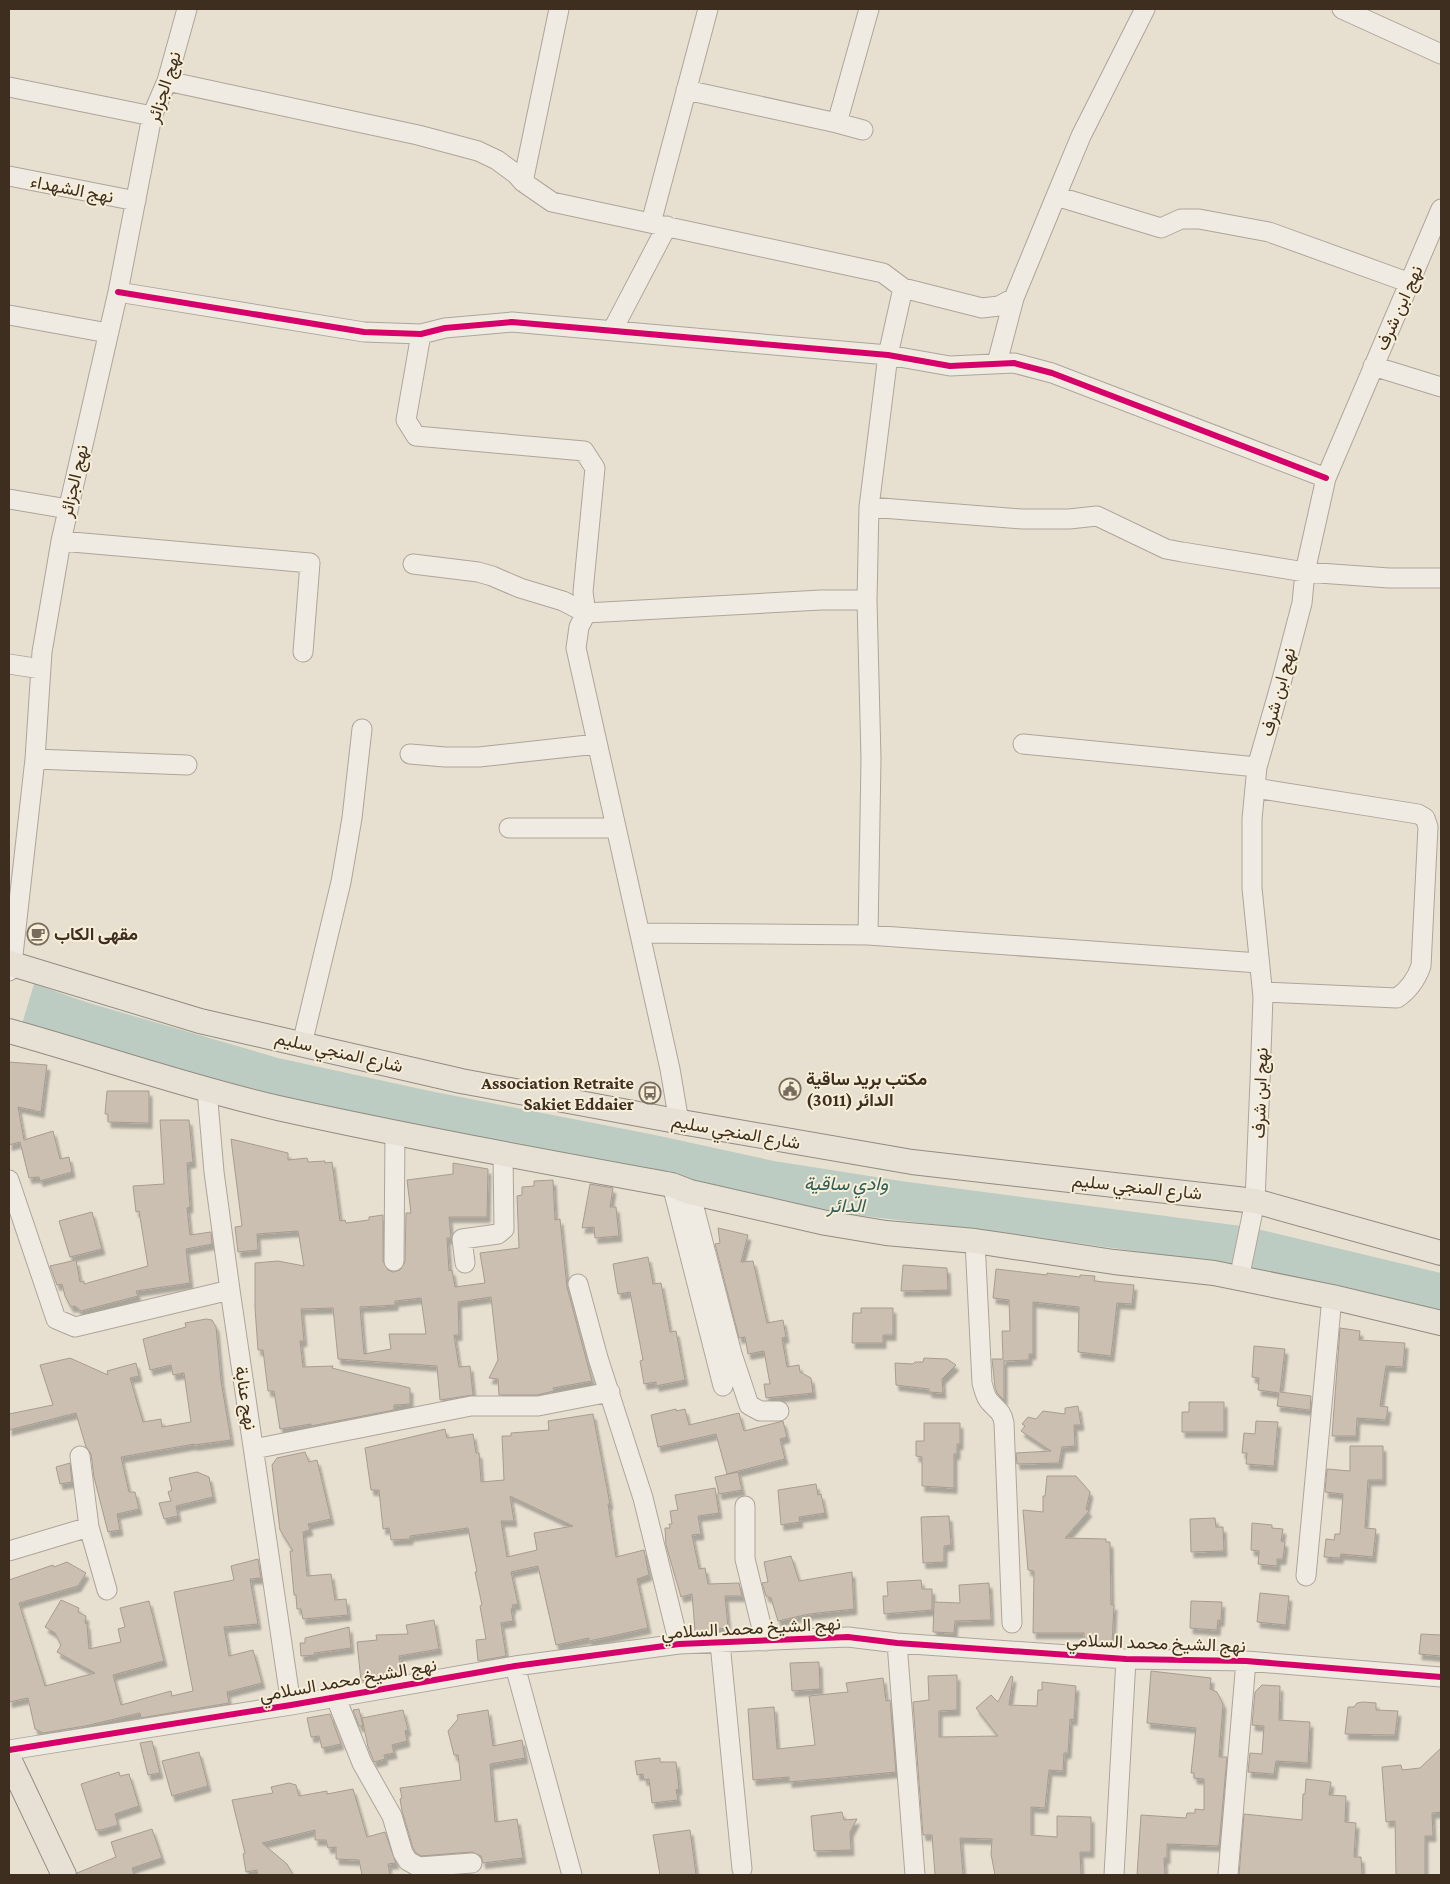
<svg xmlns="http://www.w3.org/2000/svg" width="1450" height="1884" font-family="'Crimson Pro',Vazirmatn,serif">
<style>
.water{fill:#bcccc2}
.building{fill:#cbbfb2;stroke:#a89c90;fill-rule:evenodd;filter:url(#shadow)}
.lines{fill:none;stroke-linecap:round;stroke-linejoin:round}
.minor-casing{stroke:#ada599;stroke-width:21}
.major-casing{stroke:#928b80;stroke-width:26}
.minor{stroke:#efebe3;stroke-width:19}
.major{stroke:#e6e1d4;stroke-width:24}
.cycleway-casing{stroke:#f7eed8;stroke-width:9}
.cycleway{stroke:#d6006c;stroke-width:6}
.labels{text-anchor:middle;stroke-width:4;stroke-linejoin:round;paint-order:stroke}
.street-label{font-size:18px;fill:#3d2e20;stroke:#f7eed8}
.poi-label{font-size:18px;font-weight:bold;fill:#3d2e20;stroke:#f7eed8;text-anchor:start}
.water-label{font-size:19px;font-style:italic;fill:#2f5d5a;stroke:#f7eed8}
</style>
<defs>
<filter id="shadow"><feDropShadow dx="3" dy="5.5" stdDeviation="1" flood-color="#0004"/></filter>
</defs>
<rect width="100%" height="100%" fill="#e7e0d1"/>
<path class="water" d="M34,984l55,19 189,55 152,33 225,44 119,26 127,20 348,46 192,46v40l-250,-54 -200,-28 -153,-18 -129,-27 -439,-89 -248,-73z"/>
<path class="building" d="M9,1062l38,3 -6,47 -23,-5 6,33 29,-9 7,28 9,-2 3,15 -32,9 -1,-4 -10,1 -9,-36 -11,3z
M107,1091h42v32l-41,-1v-8h-3z
M160,1120h29l4,42 -6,1 3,44 -3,1 3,27 21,-3 1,12 -26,5 4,34 -54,8 2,5 -57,15 -6,-5 -4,1 -6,-11 -3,-12 -5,1 -7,-19 26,-6 4,22 4,-1v3l64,-18 -9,-55 -3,1 -3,-26 31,-2z
M231,1139l57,14v7l19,-2 1,4 17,-1v2l7,-1 8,59 5,-1 1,3 23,-3v-3l14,-2v46l5,9 5,2 7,-2 5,-8 1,-49h5l-4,-33 46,-6v-11l35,6 -1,48h-38l2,21h-4l2,33 3,-1 3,17 30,-4 -5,-30 39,-5 -2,-52 5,-1v-8l12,-1v-5l19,-1 2,40 5,-1 7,68 25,94 -39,7 1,3 -17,4h-38l-1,-16 -9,-1 9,-18 -7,-63 -33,5 1,33h-5l5,32 11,-1 3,29 -33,5 -3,-34 -99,-7 -5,-51 -32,1 3,32h-4l3,26 30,-1 -1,2 78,20v16l-16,1v5l-83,16v-2l-31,5 -6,-38h-6l-5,-41h-5l-3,-42v-45l23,-2 26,5 -6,-35 -41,3 1,16 -20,2 -3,-25 7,-1zM421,1298l5,36h-37l2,15 -27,5 -4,-47 35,-2v-4z
M590,1184l23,4 -3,19h6l3,29 -24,2 -1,-11 -12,1z
M92,1212l10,37 -32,8 -11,-36z
M718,1228l30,7 -7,27 12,-1 14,62 16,-3 3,17 -4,1 5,29 12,-2 1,7 11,6 2,15 -47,5 -2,-14h6l-6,-33 -16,3 -3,-17 -6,1 -24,-94 5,-1z
M648,1257l5,27 8,-1 9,49 6,-1 9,49 -29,6v-4l-12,2 -4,-23 3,-1 -13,-68 -12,2 -5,-30z
M903,1265l44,3 1,22 -47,1z
M996,1269l51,6v-2l33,4v-2l15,1 -1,5 40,4 -2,19 -15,-1 -6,53 -33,-4 1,-45 -46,-5v52h-4v6l-25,1v39l-7,-7 -2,-6 -3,-28h11l-1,-28h8l-1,-31 -16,-2z
M861,1308h32v27h-10v8h-31l1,-30h8z
M206,1319l6,1 4,7 5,54 10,59 -37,5v-1l-73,13 8,35h6l4,17 -22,5 3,16 -12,2 -14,-55 -3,-23 -5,-7 -10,-34 -67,17v-16l44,-9 -13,-40 30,-7 38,17 -1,-4 29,-8 3,13 -9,2 13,44 18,-3 1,8 29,-5 -7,-49 -11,2 -2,-10 -21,5 -7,-31 43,-12 -1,-4z
M1340,1328l20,3 -1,9 46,3 -2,24 -17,-1 -6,40 8,1 -2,13 -29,-2 -1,18h-24z
M1254,1346l31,3 -5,43 31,4 -1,14 -33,-4 2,-13 -21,-3 1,-12 -7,-1z
M924,1358l23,1 9,6 -14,14 1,14 -14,-1v-3l-33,-4 -1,-22 18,1 2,-2h8z
M1189,1402h35v30h-42v-20h7z
M1078,1406l3,19h-7l1,21 -13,1 -3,16 -42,1 -1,-11 35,-2 -30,-20 4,-5 -3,-2 6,-7 8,2 7,-8 22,3v-6z
M676,1409v2l9,-2 4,16 50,-12 5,18 39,-10 4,16 -7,2 5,20 -58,15 -11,-40 -58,13 -7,-32z
M593,1414l17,90h-2l8,53 28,-7 5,25 -12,4 11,49 -40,9 -19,4v-3l-33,7 -18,-79 -27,6 7,32 -6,1 1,3 -2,1 2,12 -12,2 5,33 -28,5 -2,-21 10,-1 -6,-33 2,-1 -7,-33h2l-9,-44 -58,8v3l-19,1 -2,-12 -6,1 -4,-39h-8l-6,-42 80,-19 2,9 26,-4 3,19h3l2,29 23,-2 -2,-44h9v-3l38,-3 -1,-9zM510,1496l63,30 -39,7 3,17 -30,7 -6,-36h13z
M1256,1421l22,1 -4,44 -28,-2 1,-11h-5l2,-20 11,1z
M924,1423h36v21h-3v10h-3v34l-32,-2v-29l-6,-1v-15h8z
M1350,1446h33v34h-15l-3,48 11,1 -3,28 -32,-3 -1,4 -16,-1 2,-18 8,1 1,-6h5l3,-40 -18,-2 2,-23 23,2z
M305,1452l4,10 8,-2 14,59 -23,5 2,6 -7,2 4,44 24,-2 4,26 11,-1 2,16 -45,4 -2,-10h-4l-1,-14h-2l-4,-44h3l-13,-21 -8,-65 5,-7z
M70,1463l2,19 -12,2 -4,-17z
M197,1472l12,5 4,20 -37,9 2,10 -14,3 -5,-16 12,-2 -3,-9 4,-2 -3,-12z
M738,1472l4,18 -23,4 -4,-17z
M1047,1476h29l14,16 -4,17 3,2 -24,27 41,1v3h4l1,63h3l-2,39 -28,-2v-9h-51l1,-62 -6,-1 -5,-60 20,2v-16h2z
M816,1484l2,11 3,-1 4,19 -26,4 1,5 -19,3 -3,-35z
M715,1488l4,25 -21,3 3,18 -9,1 7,34 6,-1 3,16 31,-1 3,13h-17l3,32 -33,3 -3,-37 -11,3 -15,-52 -1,-17h5l-1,-4h3l-2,-13 8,-1 -3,-15z
M949,1516l2,29 -7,1v16l-21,1 -2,-46z
M1215,1518l1,9h7l1,24 -33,1 -1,-33z
M1252,1523l20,2v3l11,1 -2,12 4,1 -2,17h-6v7l-19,-2 1,-13 -8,-1z
M791,1556l8,25 53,-9 2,37 -45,5 -31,7 -7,-23 -5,-2 -4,-13 6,-1 -4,-20z
M258,1559l3,19 -11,1 8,45 -34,3 5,29 24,-6 9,33 -35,9 2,11 -88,15 -1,-5 -55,13 -42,7 -8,-4 -7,-31 -19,4v-122l44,-15 1,2 13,-5 19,11 -8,13 -59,17 26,83 50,-13 -38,-21 4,-7 -6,-12 -10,-6 16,-27 18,8 -1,4 8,4 -1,7 2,1 2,25 32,-7 -3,-13 7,-2 -5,-19 29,-7 15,60 -51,14 8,30 50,-14 1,5 21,-5 -19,-99 60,-12 -3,-14z
M921,1580l1,9h10v21l-48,4 -1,-18h5l-1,-14z
M989,1583l2,37 -36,1 -1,12 -21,-1 1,-30 26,1 -1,-18z
M1260,1593l29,3 -3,29 -29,-3z
M1191,1601l31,1 -1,19 -3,-1 -1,10 -27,-2z
M434,1620l5,29 -40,7 3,18 -41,7 -4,-39 20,-2 -1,-5 32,-1 -2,-9z
M349,1627l2,21 -37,5 1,2 -14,1 -1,-13h5v-5z
M1421,1634l20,1v21l-22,-2z
M819,1662l1,27 -28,2 -2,-28z
M1151,1671l60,7 -1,11 7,3 6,12 -4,53h8l-8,89 -52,-2v14h-3l1,17h-28l4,-60 45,3 1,-5h8v-4l9,1v-31l-10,-1v-5h-3l5,-45 -49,-5z
M957,1675v35l-18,1v26l59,-1 -22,-28 15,-13 7,7 13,-26 2,1 -4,28 28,1 1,-16h4v-8l34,4 -2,34 -4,-1 -2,34h-4l-1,18 -14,-1 -4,38 -14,-1v28l26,2v-21l34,1v35h-11l1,23h-86l-4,-21 1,-15 -32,-1 3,37h-28l-3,-40h-9l-10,-133 16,-2 -1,-24z
M883,1678l3,23 4,-1 6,72 -107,10v-5l-36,3 -5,-71 26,-2 3,42 38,-4 -6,-49 39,-4 -2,-9z
M1262,1685l18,1 -1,34 31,2 -2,41 -32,-2 -2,13 -26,-2 2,-19 12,1 2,-28 -12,-1 3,-33z
M1363,1702l13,1v7l22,1 -3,24 -50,-1 3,-27h6l3,-4z
M359,1709l4,17h-4l-6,-16z
M403,1710l5,20 -3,1 2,10 -15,4 2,8 -10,2 1,4 -11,3 -6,-15 -6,-29z
M488,1710l5,36 29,-6 3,18 -35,6 5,58 22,-3 6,39 -40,5 -2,-7 -9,-4 -51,4 -5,-3 -3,-5 -11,-37 -2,-12 2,-1 -2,-10 61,-8 -3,-25h-4l-6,-24 10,-12 -1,-4z
M330,1714l11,30 -19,4 -3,-12 -8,1 -4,-19z
M152,1741l8,32 -12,2 -8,-32z
M1441,1748v64l-9,1 1,23h-8v39h-29l-1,-54 -9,1 -4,-55 19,-2 1,5 18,-2z
M199,1752l9,34 -36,10 -10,-35z
M660,1758v4h16l3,27 -3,1 2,10 -26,3 -3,-24 -5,1 -1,-6 -6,1 -2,-14z
M119,1772l1,4 9,-2 10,32 -24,8 3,11 -17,5h-5l-15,-46z
M1306,1779l25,3 -2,13 17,1 -1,26 11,1 -2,34h7l1,18h-123l5,-61 58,6 1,-26h2z
M289,1783l7,2 3,11 28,-5v3l26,-5 14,48 18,-5 11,31 -8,1 2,11h-28l-3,-15 -23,-1v-12l-8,1 -2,-8h-11v-10l-53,13 25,21 6,11h-35l-1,-5 -11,2 -3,-18 2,-1 -13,-53 41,-7 -2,-6z
M842,1812l2,8 13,-1 -7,13 1,18 -37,1 -3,-35z
M152,1829l10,29 -30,10 2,7h-56l-1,-2 39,-16 -5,-15z
M690,1830l6,45h-36l-7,-40z"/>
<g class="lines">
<g class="minor-casing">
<path id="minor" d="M1342,9l99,45
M167,81l251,54 60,16 19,9 19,14 7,8 29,20 331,71 20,15 79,20 17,-2 15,-8
M9,87l143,29
M686,90l151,33 26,7
M837,123l32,-114
M9,176l127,25
M523,182l36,-173
M1056,196l105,32 20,-9h18l70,13 141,51
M651,223l57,-214
M118,292l246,40 57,2 24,-6 67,-6 376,33 62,11 64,-3 38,10 274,105
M9,315l99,18
M612,331l55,-105
M421,334l-15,86 10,16 168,15 11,17 -12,124 3,21 -7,14 -3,21 94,421 9,53
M997,363l17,-65 42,-102 25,-60 64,-127
M1373,366l68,21
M9,499l59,10
M869,507l153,12h47l28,-3 69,33 16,3 123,20 84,6h52
M61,541l249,22 -7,89
M413,564l65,8 14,4 28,12 43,13 23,12 235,-13h46
M9,664l32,5
M1023,744l234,23
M410,754l35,3h34l118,-13
M35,759l152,6
M1255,788l163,26 7,4 3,9 -7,139c-5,14 -12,24 -24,32l-134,-6
M509,828h106
M640,933l228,2 391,28
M868,935l3,-176 -4,-159 2,-93 19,-152 15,-67
M9,971l3,-7 23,-205 7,-107 19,-111 57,-249 34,-176 15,-35 20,-72
M302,1044l39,-162 11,-64 10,-89
M207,1090l7,82 16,118 61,415
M9,1180l47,139 19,8 155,-37
M672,1185l51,201
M690,1192l42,162 17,51 11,6h19
M975,1241l7,142c2,6 3,14 8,19 7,8 12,9 14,21l8,200
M394,1261l1,-129
M465,1263l-3,-24 36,-5 6,-5 -1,-75
M1239,1279l16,-78 5,-120 3,-84 -11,-109v-69l5,-52 24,-84 21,-80 3,-31 21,-94 115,-269
M578,1284l20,74 45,140 36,146
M254,1449l217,-43h67l72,-14
M80,1456l9,71 18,63
M745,1506v53l20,82
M9,1551l80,-24
M1306,1576l26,-279
M720,1643l22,226
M897,1643l18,232
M515,1666l57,209
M336,1698l26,65 30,53 11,37 5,8 11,6 53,-4
M9,1750l282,-45 224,-39 164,-22 169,-7 49,6 229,16 120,2 195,16
M1114,1875l12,-216
M1228,1875l18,-214"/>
</g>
<g class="major-casing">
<path id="major" d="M9,963l191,58 261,60 226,42 225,39 343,39 186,52
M9,1031c90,25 178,56 269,77 131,29 263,53 394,77l18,7 136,31 60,10 89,8 139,21 100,11 118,24 109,26
M9,1759l55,116"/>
</g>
<use href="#minor" class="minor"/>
<use href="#major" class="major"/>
<g class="cycleway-casing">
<path id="cycleway" d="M118,292l246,40 57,2 24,-6 67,-6 376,33 62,11 64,-3 38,10 274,105
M9,1750l282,-45 224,-39 164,-22 169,-7 49,6 229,16 120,2 195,16"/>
</g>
<use href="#cycleway" class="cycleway"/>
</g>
<defs>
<g id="cafe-ring" transform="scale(1.125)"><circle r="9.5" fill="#f7eed8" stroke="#786c5e" stroke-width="1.5"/><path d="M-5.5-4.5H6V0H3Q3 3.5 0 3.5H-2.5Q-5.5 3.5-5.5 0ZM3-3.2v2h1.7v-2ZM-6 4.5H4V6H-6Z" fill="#786c5e"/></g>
<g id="civic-ring" transform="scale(1.125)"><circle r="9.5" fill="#f7eed8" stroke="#786c5e" stroke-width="1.5"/><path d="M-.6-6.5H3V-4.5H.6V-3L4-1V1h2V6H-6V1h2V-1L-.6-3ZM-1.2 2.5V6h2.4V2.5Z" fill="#786c5e"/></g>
<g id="bus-ring" transform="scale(1.125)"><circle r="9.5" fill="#f7eed8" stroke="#786c5e" stroke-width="1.5"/><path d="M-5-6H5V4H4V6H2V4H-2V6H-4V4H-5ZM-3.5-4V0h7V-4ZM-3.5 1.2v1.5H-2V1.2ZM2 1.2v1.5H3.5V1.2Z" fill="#786c5e"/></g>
</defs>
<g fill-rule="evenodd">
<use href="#cafe-ring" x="38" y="934"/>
<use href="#civic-ring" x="790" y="1089"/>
<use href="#bus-ring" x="650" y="1093"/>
</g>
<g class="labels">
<g class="street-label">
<text transform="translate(164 87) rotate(-72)" y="6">نهج الجزائر</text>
<text transform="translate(72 189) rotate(11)" y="6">نهج الشهداء</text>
<text transform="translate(1399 308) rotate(-66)" y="6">نهج ابن شرف</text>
<text transform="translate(74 481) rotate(-77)" y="6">نهج الجزائر</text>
<text transform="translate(1278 692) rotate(-75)" y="6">نهج ابن شرف</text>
<text transform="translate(339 1052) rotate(13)" y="6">شارع المنجي سليم</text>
<text transform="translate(1260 1093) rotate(-88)" y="6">نهج ابن شرف</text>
<text transform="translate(736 1132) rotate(10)" y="6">شارع المنجي سليم</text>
<text transform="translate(1137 1187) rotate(6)" y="6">شارع المنجي سليم</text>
<text transform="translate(246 1398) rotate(81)" y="6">نهج عنابة</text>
<text transform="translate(751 1628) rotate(-3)" y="6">نهج الشيخ محمد السلامي</text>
<text transform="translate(1156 1643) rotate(2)" y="6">نهج الشيخ محمد السلامي</text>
<text transform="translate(348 1680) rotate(-10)" y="6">نهج الشيخ محمد السلامي</text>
</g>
<g class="poi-label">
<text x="54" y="940">مقهى الكاب</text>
<text x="806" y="1085">مكتب بريد ساقية<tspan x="806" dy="21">الدائر (3011)</tspan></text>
<text x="634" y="1089" text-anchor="end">Association Retraite<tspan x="634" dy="21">Sakiet Eddaier</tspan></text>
</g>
<g class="water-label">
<text x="846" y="1190">وادي ساقية<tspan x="846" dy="22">الدائر</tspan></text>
</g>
</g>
<rect width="1450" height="1884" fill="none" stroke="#3d2e20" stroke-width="20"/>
</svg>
